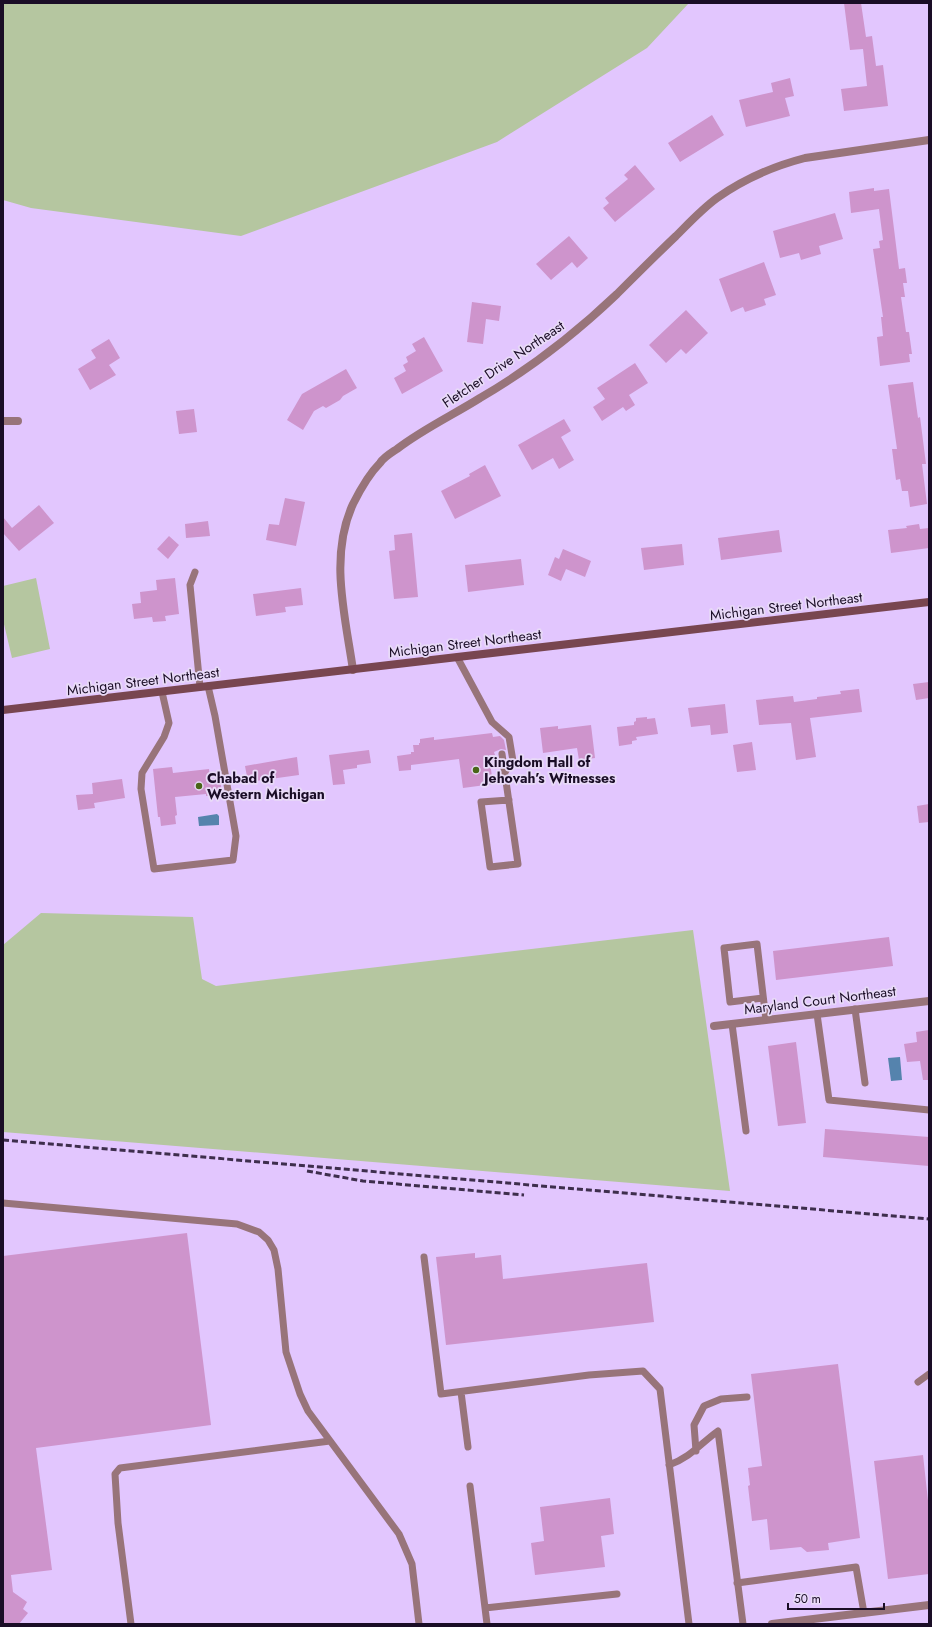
<svg xmlns="http://www.w3.org/2000/svg" width="932" height="1627" font-family="Jost,sans-serif">
<style>
.green{fill:#b5c6a0}
.water{fill:#5583ad}
.building{fill:#ce94cc}
.lines{fill:none;stroke-linecap:round;stroke-linejoin:round}
.service{stroke:#98747a;stroke-width:7}
.minor{stroke:#98747a;stroke-width:8}
.tertiary{stroke:#98747a;stroke-width:8}
.secondary{stroke:#784650;stroke-width:8}
.rail{stroke:#3e2e4d;stroke-width:3;stroke-dasharray:6 3;stroke-linecap:butt}
.poi-dot{fill:#496517;stroke:#e8daf7;stroke-width:1.5}
.labels{text-anchor:middle;stroke-width:3.5;stroke-linejoin:round;paint-order:stroke}
.street-label{font-size:14px;fill:#1a0d26;stroke:#e8daf7}
.poi-label{font-size:14px;font-weight:bold;fill:#1a0d26;stroke:#e8daf7;text-anchor:start}
</style>
<rect width="100%" height="100%" fill="#e2c6fe"/>
<path class="green" d="M3,3h686l-42,45 -150,94 -256,94 -210,-28 -28,-8z
M36,578l14,71 -38,9 -9,-38v-34z
M41,913l152,4 9,62 14,7 477,-56 37,261 -727,-59v-187z"/>
<path class="water" d="M217,814l2,2v9l-20,1 -1,-9z
M900,1057l2,23 -11,1 -3,-23z"/>
<path class="building" d="M844,3h17l5,34 6,-1 4,30 7,-1 5,41 -44,5 -3,-22 26,-3 -4,-37 -13,1z
M790,78l4,18 -9,2 5,18 -44,11 -7,-27 34,-8 -2,-9z
M712,115l12,20 -44,27 -12,-19z
M635,165l20,24 -40,33 -12,-14 6,-5 -4,-5 23,-19 -4,-4z
M874,188v3l15,-2 10,80 6,-1 2,15h-4l2,14h-4l5,35h3l3,22h-3l1,8 -30,4 -3,-29 6,-1 -2,-19h2l-10,-68 7,-1 -1,-7 4,-1 -4,-31 -28,4 -2,-21z
M835,213l8,26 -24,7 2,8 -20,6 -2,-7 -19,5 -7,-27z
M569,236l19,22 -11,10 -5,-6 -21,18 -15,-16z
M764,262l12,33 -12,4 2,6 -21,7 -2,-5 -12,5 -12,-33z
M472,302l29,4 -2,15 -13,-2 -3,25 -16,-2z
M686,310l22,23 -22,21 -5,-5 -15,14 -17,-18z
M424,337l19,34 -41,23 -8,-16 12,-7 -3,-6 5,-3 -2,-5 10,-6 -4,-7z
M109,339l11,19 -11,7 7,10 -26,15 -12,-21 18,-11 -5,-8z
M635,363l13,20 -19,12 6,10 -9,6 -3,-4 -21,14 -9,-14 12,-8 -8,-11z
M346,369l11,19 -14,8 -3,4 -14,8 -3,-2 -9,5 -11,19 -16,-10 15,-26z
M913,382l5,36 2,-1 6,47h-4l5,40 -17,3 -2,-16h-6l-2,-12 -4,1 -4,-31h5l-9,-64z
M194,409l3,23 -18,2 -3,-23z
M564,419l7,12 -10,6 13,23 -15,9 -6,-11 -21,12 -14,-25z
M485,465l16,31 -46,23 -14,-28 29,-15 -1,-2z
M285,498l20,4 -9,44 -30,-6 3,-16 10,1z
M39,505l15,18 -35,28 -16,-18v-16l9,11z
M208,521l2,15 -24,2 -1,-14z
M919,524l1,5 9,-1v20l-38,5 -3,-23 19,-2 -1,-2z
M779,530l3,22 -61,8 -3,-22z
M412,533l6,64 -24,2 -5,-48 6,-1 -1,-15z
M169,536l10,9 -11,14 -11,-10z
M682,544l2,21 -40,5 -3,-22z
M563,549l28,12 -6,16 -19,-8 -5,12 -13,-6 7,-18 4,2z
M521,559l3,26 -56,7 -3,-27z
M175,578l4,36 -14,2 1,5 -13,1 -1,-5 -18,2 -2,-15 9,-1 -1,-11 17,-2 -1,-10z
M301,588l2,17 -18,2 1,5 -30,4 -3,-22z
M929,682v16l-13,2 -3,-16z
M859,689l3,23 -52,6 6,39 -20,3 -5,-37 -32,2 -3,-25 37,-4 1,6 23,-3v-2l24,-3 -1,-3z
M725,704l3,29 -17,2 -1,-10 -19,2 -3,-19z
M647,717v2l8,-1 3,16 -22,3 1,3 -5,1v3l-13,2 -2,-19 17,-2v-3l2,-1v-3z
M591,725l4,33 -16,2 -2,-12 -34,5 -3,-25 18,-2v3z
M492,733l1,4 7,-1 4,4 2,10 -5,-1 -7,3 1,3h-6l4,29 -30,4 -4,-29 -48,6v5l-12,1 -2,-15 14,-2v-2h3l-1,-7h6v-2h1v-4l14,-2v3z
M752,742l4,28 -19,2 -4,-27z
M369,750l2,13 -14,2v3l-14,2 2,14 -12,1 -4,-30z
M297,757l2,18 -51,7 -3,-16z
M172,767l1,6 36,-4 1,10 10,-1 2,16 -16,2v-2l-31,3 2,18 -2,1 1,8 -15,2 -1,-9h-2l-5,-48z
M122,779l3,19 -31,5 1,5 -17,2 -2,-15 17,-1 -1,-11z
M929,804v18l-10,1 -2,-17z
M889,937l4,29 -117,14 -3,-29z
M929,1030v50h-6l-3,-19 -13,1 -3,-18 13,-2 -1,-10z
M796,1042l10,81 -28,3 -10,-80z
M825,1129l104,8v29l-106,-9z
M187,1233l24,192 -175,23 16,122 -41,5 2,17 14,10 -4,7 5,4 -9,11h-16v-368z
M475,1253v5l26,-3 2,24 144,-16 7,59 -208,23 -10,-88z
M838,1364l22,174 -32,5 1,7 -22,2 -6,-5 -31,3 -3,-31 -15,2 -4,-35 2,-1 -2,-17 14,-2 -11,-92z
M923,1455l6,55v64l-41,5 -14,-118z
M610,1498l4,36 -13,2 4,31 -70,8 -4,-32 13,-2 -4,-34z"/>
<g class="lines">
<path class="service" d="M195,572l-5,13 10,102
M457,657l35,65 17,15 4,24 -8,11
M162,692l7,31 -5,14 -22,36 -1,16 13,80 79,-9 3,-24 -21,-120 -7,-30
M502,754l16,110 -28,3 -9,-65 28,-2
M763,998l-33,4 -6,-54 33,-4 9,76
M855,1009l10,74
M817,1014l12,86 100,10
M732,1024l14,107
M3,1203l234,21 22,8 9,8 6,10 4,19 8,83 14,42 8,17 91,123 13,30 7,60
M424,1257l17,137 148,-19 54,-4 17,18 29,235
M918,1382l11,-8
M461,1392l7,55
M696,1451l-2,-26 10,-19 17,-7 26,-2
M669,1465c22,-8 31,-21 49,-34l25,193
M470,1486l17,138
M737,1583l119,-16 8,46
M485,1608l132,-14
M131,1624l-13,-101 -3,-49 5,-6 210,-27"/>
<path class="minor" d="M3,421h15
M353,670c-8,-55 -24,-114 0,-166 7,-14 16,-30 27,-41 4,-6 11,-10 17,-14 26,-20 56,-34 83,-51 50,-29 96,-65 137,-104 20,-20 39,-39 59,-58 13,-13 26,-27 41,-38 27,-19 57,-32 88,-40l124,-18
M714,1026l215,-25"/>
<path class="tertiary" d="M772,1624l157,-19"/>
<path class="secondary" d="M3,710l926,-108"/>
<path class="rail" d="M3,1140l926,79
M307,1171l56,10 161,14"/>
</g>
<g class="poi-dot">
<circle cx="476" cy="770" r="4"/>
<circle cx="199" cy="786" r="4"/>
</g>
<g class="labels">
<g class="street-label">
<text transform="translate(503 364) rotate(-34)" y="5">Fletcher Drive Northeast</text>
<text transform="translate(786 606) rotate(-7)" y="5">Michigan Street Northeast</text>
<text transform="translate(465 643) rotate(-7)" y="5">Michigan Street Northeast</text>
<text transform="translate(143 681) rotate(-7)" y="5">Michigan Street Northeast</text>
<text transform="translate(820 1000) rotate(-7)" y="5">Maryland Court Northeast</text>
</g>
<g class="poi-label">
<text x="484" y="767">Kingdom Hall of<tspan x="484" dy="16">Jehovah’s Witnesses</tspan></text>
<text x="207" y="783">Chabad of<tspan x="207" dy="16">Western Michigan</tspan></text>
</g>
</g>
<rect width="932" height="1627" fill="none" stroke="#1a0d26" stroke-width="8"/>
<path d="M788 1603v6h96v-6" fill="none" stroke="#1a0d26" stroke-width="2"/>
<text x="794" y="1603" font-size="12" fill="#1a0d26" stroke="#e8daf7" stroke-width="3" paint-order="stroke">50 m</text>
</svg>
